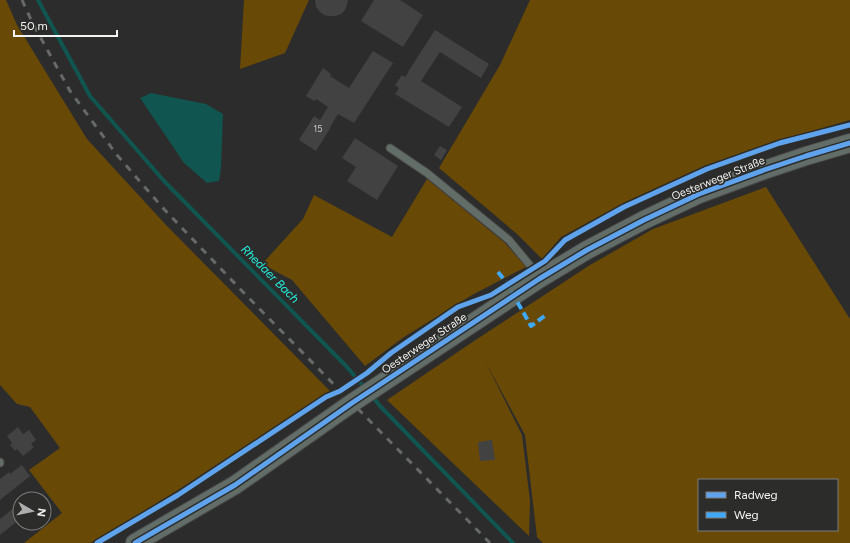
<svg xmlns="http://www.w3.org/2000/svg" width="850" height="543" font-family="Figtree,sans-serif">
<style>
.green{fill:#694906;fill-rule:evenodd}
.water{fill:#10554f}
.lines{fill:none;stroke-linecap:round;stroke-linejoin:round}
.stream{stroke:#10554f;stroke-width:4}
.building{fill:#434242}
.service-casing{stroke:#484848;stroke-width:9}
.tertiary-casing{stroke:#484848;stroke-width:20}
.service{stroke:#626d67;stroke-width:7}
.tertiary{stroke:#626d67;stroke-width:18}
.rail{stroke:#656a68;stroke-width:3;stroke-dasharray:7 7;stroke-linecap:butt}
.quiet{stroke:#3fa9f5;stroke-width:4;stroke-dasharray:8 4;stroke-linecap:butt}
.cycleway-casing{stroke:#2c2d2b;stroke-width:8}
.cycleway{stroke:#60a3ed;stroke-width:5}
.labels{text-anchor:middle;stroke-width:3.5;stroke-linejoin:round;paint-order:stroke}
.number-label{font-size:9px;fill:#c7c8c6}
.street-label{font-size:11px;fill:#f3f4f2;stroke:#2c2d2b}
.water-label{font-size:12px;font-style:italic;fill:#24efde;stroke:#2c2d2b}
</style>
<rect width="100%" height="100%" fill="#2c2c2c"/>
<path class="green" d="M0,0h6l11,25 70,114 79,86 164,166 -155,101 -71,44 -14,7h-66l38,-30 -33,-43 31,-22 -30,-41 -13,-3 -17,-19z
M244,0h65l-24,53 -45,16z
M530,0h320v120l-73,21 -71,25 -84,38 -61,33 -19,22 -25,-25 -78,-66 61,-103z
M427,179l78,64 21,24 -54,28 -68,42 -39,29 -73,-86 -30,-16 41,-45 11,-24 78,42z
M766,187l84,132v224h-307l-6,-6 -12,-102 -40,-74 37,74 8,66 -1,35 -142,-136 87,-59 116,-76 63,-36zM699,480h138v50h-138z"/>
<path class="water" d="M151,93l55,11 17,10 -2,54 -2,13 -12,2 -23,-20 -44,-65z"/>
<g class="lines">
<path class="stream" d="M38,0l52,96 74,85 182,185 19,22
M372,396l8,10 133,137"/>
</g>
<path class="building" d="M315,0h33l-1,5 -2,5 -4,4 -6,2h-6l-5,-1 -5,-4 -3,-4z
M374,0h26l23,15 -20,32 -42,-26z
M435,30l54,34 -8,14 -41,-26 -19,29 41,26 -13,20 -54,-33 4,-6 -4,-3 7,-10 3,2 3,-4v-1z
M373,51l20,12 -39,60 -16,-9 -8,13h1l-15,24 -17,-11 15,-24 6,4 8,-13 -12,-8 -2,2 -8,-5 17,-28 8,6 -1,2 19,12z
M355,138l43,28 -21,34 -30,-19 9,-14 -14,-9z
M440,146l7,4 -6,10 -7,-5z
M18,427l5,7 6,-4 7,10 -5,4 3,3 -11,9 -6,-7 -2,2 -5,-6 2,-2 -5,-7z
M492,440l3,20 -15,1 -2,-19z
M22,465l8,11 -30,24v-21l9,-7 1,2z
M20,503v16l-20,16v-16z"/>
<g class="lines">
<g class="service-casing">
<path id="service" d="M390,148l37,25 82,67 24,29 6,10
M0,463v-1"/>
</g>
<g class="tertiary-casing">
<path id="tertiary" d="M135,543l100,-58 117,-82 187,-124 48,-29 57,-30 55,-26 65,-24 42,-14 44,-13"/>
</g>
<use href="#service" class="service"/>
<use href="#tertiary" class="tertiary"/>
<path class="rail" d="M22,0l10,22 38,69 47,64 45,52 81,85 247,251"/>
<path class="quiet" d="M498,272l8,10 25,44 15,-11"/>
<g class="cycleway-casing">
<path id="cycleway" d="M97,543l81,-48 148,-98 14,-6 27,-18 24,-20 67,-46 33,-12 54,-34 20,-21 59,-33 83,-38 73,-26 70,-18
M135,543l100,-58 117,-82 187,-124 48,-29 57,-30 55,-26 65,-24 42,-14 44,-13"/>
</g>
<use href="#cycleway" class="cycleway"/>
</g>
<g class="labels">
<g class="number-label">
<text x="318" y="132">15</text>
</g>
<g class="street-label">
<text transform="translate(718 178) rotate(-22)" y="4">Oesterweger Straße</text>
<text transform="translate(424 343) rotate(-34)" y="4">Oesterweger Straße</text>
</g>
<g class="water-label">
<text transform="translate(270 274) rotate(45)" y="4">Rhedaer Bach</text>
</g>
</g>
<rect x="698" y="479" width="140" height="52" fill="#2c2d2b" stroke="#7c7d7b"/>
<rect x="706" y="492" width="20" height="6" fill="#60a3ed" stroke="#7c7d7b"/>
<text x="734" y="499" font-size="12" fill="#f3f4f2">Radweg</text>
<rect x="706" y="512" width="20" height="6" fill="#3fa9f5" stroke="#7c7d7b"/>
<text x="734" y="519" font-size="12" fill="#f3f4f2">Weg</text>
<g transform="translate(32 511) rotate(99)"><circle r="19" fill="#2c2d2b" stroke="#7c7d7b"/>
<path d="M0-3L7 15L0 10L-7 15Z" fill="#adaead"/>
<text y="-6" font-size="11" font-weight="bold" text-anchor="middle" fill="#f3f4f2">N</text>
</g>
<path d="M14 30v6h103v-6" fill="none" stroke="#f3f4f2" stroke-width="2"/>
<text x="20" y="30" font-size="12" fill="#f3f4f2" stroke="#2c2d2b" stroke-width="3" paint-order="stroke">50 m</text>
</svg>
